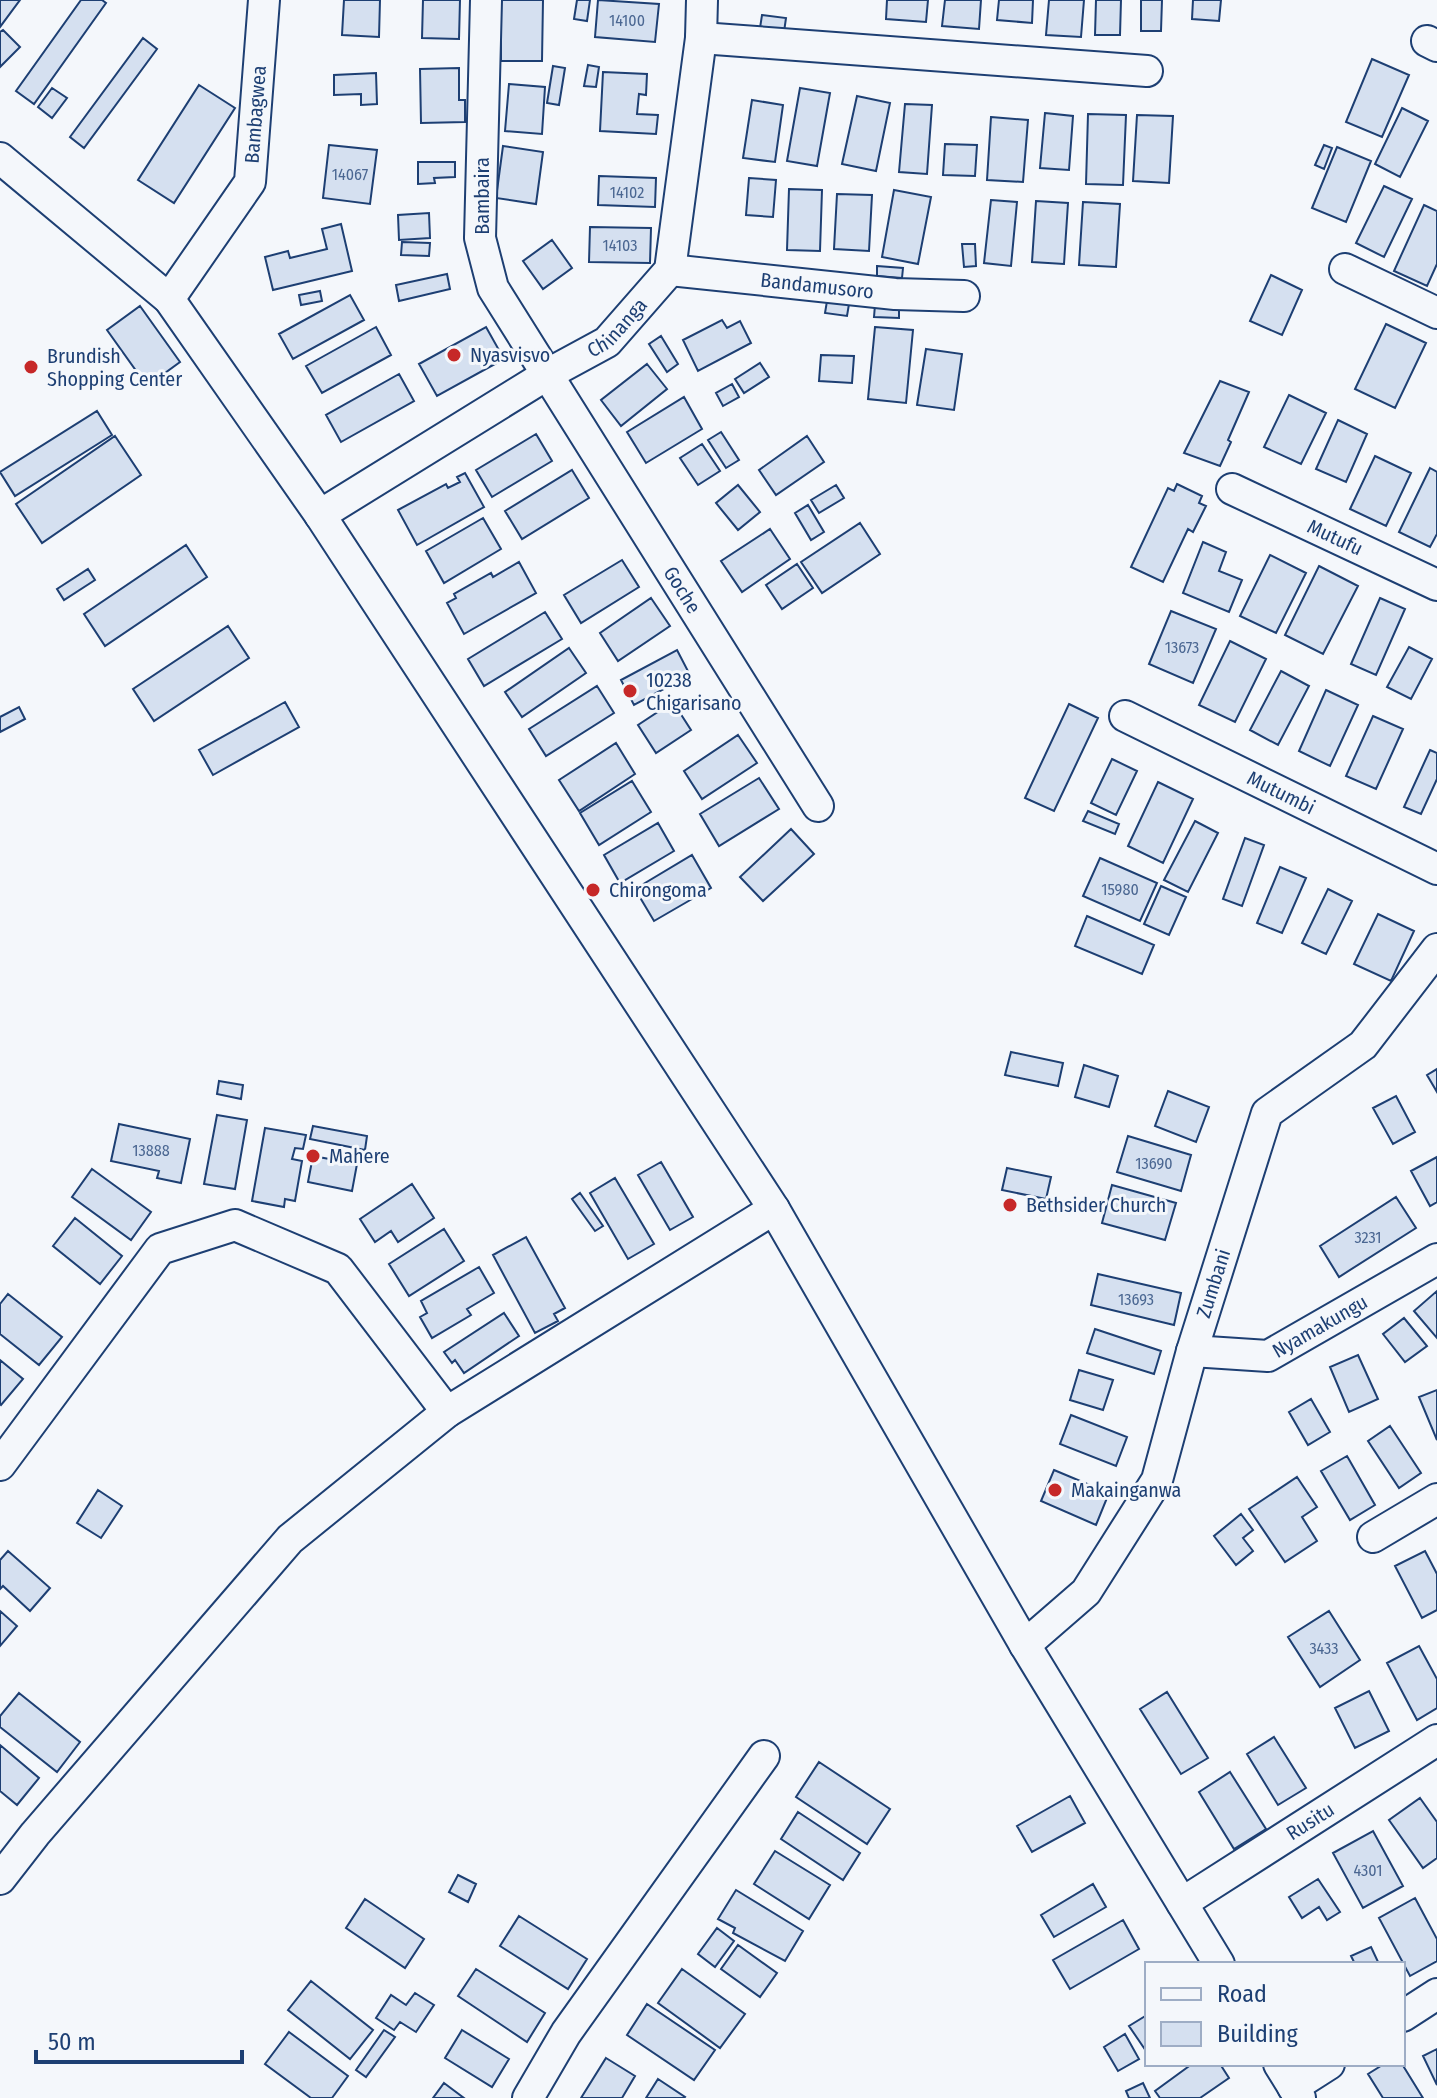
<svg xmlns="http://www.w3.org/2000/svg" width="1437" height="2098" font-family="'Fira Sans Condensed',sans-serif">
<style>
.building{fill:#d5e0f0;stroke:#1d3f73;stroke-width:2}
.lines{fill:none;stroke-linecap:round;stroke-linejoin:round}
.minor-casing{stroke:#1d3f73;stroke-width:34}
.minor{stroke:#f4f7fb;stroke-width:30}
.poi-dot{fill:#c62828;stroke:#f4f7fb;stroke-width:3}
.labels{text-anchor:middle;stroke-width:6;stroke-linejoin:round;paint-order:stroke}
.number-label{font-size:16px;fill:#4b6792}
.street-label{font-size:20px;fill:#1d3f73;stroke:#f4f7fb}
.poi-label{font-size:20px;fill:#1d3f73;stroke:#f4f7fb;text-anchor:start}
</style>
<rect width="100%" height="100%" fill="#f4f7fb"/>
<path class="building" d="M0,0h20l-20,27z
M81,0h21l4,3 -72,101 -18,-13z
M344,0h36l-1,37 -37,-2z
M423,0h37l-1,39 -37,-1z
M501,0h42l-1,61h-41z
M577,0h13l-3,21 -13,-2z
M598,0l61,4 -4,38 -60,-5z
M887,0h41l-2,22 -40,-3z
M945,0h36l-2,29 -37,-3z
M999,0h34l-1,23 -35,-3z
M1049,0h35l-3,37 -35,-2z
M1096,0h25l-1,35h-25z
M1141,0h21l-1,31h-20z
M1193,0h28l-2,21 -27,-2z
M762,15l24,3 -2,14 -24,-4z
M3,30l17,17 -20,20v-35z
M143,38l14,11 -73,99 -14,-11z
M1372,59l37,16 -27,62 -36,-15z
M588,65l11,2 -3,20 -12,-1z
M553,66l12,2 -6,37 -12,-2z
M459,68v32h6v22l-44,1 -1,-54z
M603,72l44,2 -1,21 -7,-1 -2,20 21,1 -2,19 -56,-3z
M376,73l1,31 -16,1v-11l-27,1v-20z
M509,84l36,3 -3,47 -37,-3z
M199,85l36,23 -61,95 -36,-23z
M52,88l15,10 -15,20 -14,-11z
M800,88l30,5 -13,73 -30,-5z
M857,96l33,7 -14,68 -34,-7z
M752,100l31,5 -8,57 -32,-4z
M905,104l27,1 -5,69 -28,-2z
M1402,108l26,13 -28,56 -25,-13z
M1045,113l28,3 -4,54 -29,-2z
M1088,114l38,1 -3,70 -37,-1z
M1137,115l36,1 -4,67 -36,-2z
M991,117l37,3 -5,62 -36,-2z
M945,144l32,1 -2,31 -32,-1z
M329,145l48,5 -7,54 -47,-6z
M1324,145l8,3 -8,21 -9,-4z
M503,146l40,6 -7,52 -40,-6z
M1337,147l34,14 -25,61 -34,-14z
M418,162h37v15l-21,1 1,5 -17,1z
M599,176l57,2 -1,29 -57,-2z
M749,178l27,2 -3,37 -27,-2z
M1384,186l28,13 -28,58 -28,-14z
M789,189l33,1 -2,61 -33,-1z
M894,190l37,7 -13,67 -36,-7z
M837,194l35,1 -3,56 -35,-2z
M991,200l26,2 -6,64 -27,-3z
M1036,201l32,2 -4,61 -32,-2z
M1083,202l37,2 -4,63 -37,-2z
M1424,205l13,6v53l-10,22 -33,-15z
M429,213l1,25 -31,2 -1,-25z
M341,224l11,47 -79,19 -8,-33 23,-6 2,7 37,-9 -5,-20z
M590,227l61,1 -1,35 -61,-1z
M552,240l20,28 -29,21 -20,-28z
M402,242l28,1 -1,13 -28,-1z
M962,244h13l1,22 -12,1z
M877,266l26,2 -1,10 -25,-2z
M447,274l3,15 -51,12 -3,-16z
M1271,275l31,15 -20,45 -32,-14z
M320,291l2,10 -21,4 -2,-10z
M350,295l14,25 -71,39 -14,-25z
M827,301l22,3 -2,12 -22,-3z
M875,305h24v13l-25,-1z
M140,306l40,56 -33,24 -40,-56z
M722,320l5,8 13,-7 11,22 -53,28 -15,-31z
M1386,324l40,19 -31,65 -40,-19z
M376,327l15,28 -69,38 -16,-27z
M486,327l18,32 -67,37 -18,-32z
M875,327l38,3 -7,73 -38,-4z
M661,336l17,28 -11,8 -18,-28z
M926,349l36,5 -8,56 -37,-5z
M821,355l33,1 -2,27 -33,-2z
M760,363l9,14 -25,16 -9,-14z
M647,364l20,25 -46,37 -20,-26z
M399,374l15,27 -73,41 -15,-27z
M1220,381l29,11 -21,48 3,2 -11,24 -36,-13z
M732,384l7,13 -16,9 -7,-13z
M1289,395l37,18 -25,51 -37,-17z
M684,397l18,32 -56,34 -19,-31z
M97,411l15,24 -97,61 -15,-24z
M1338,420l29,14 -21,48 -30,-13z
M721,432l18,28 -13,8 -18,-28z
M536,434l16,27 -60,36 -16,-27z
M115,436l26,39 -99,68 -26,-39z
M807,436l17,26 -48,33 -17,-25z
M702,444l18,27 -22,14 -18,-27z
M1375,456l36,17 -25,53 -36,-17z
M1430,468l7,4v62l-7,13 -31,-15z
M572,470l17,28 -67,41 -17,-28z
M465,473l19,34 -67,38 -19,-35 48,-26 2,4 12,-6 -3,-5z
M1177,484l25,12 -3,7 7,3 -13,26 -5,-3 -25,53 -32,-15 37,-79 6,3z
M738,485l22,27 -22,18 -22,-27z
M836,485l8,13 -25,15 -8,-13z
M808,505l16,27 -13,8 -16,-27z
M483,518l18,31 -57,34 -18,-32z
M860,523l20,31 -58,39 -21,-31z
M770,529l20,30 -48,33 -21,-31z
M1203,542l23,10 -7,19 23,9 -13,32 -46,-19z
M186,545l21,32 -102,69 -21,-32z
M1270,555l36,18 -30,60 -36,-17z
M622,560l17,27 -58,36 -17,-28z
M519,562l17,31 -72,41 -17,-31 9,-5 -2,-4 37,-21 2,4z
M797,564l16,24 -31,21 -16,-24z
M1319,566l39,20 -35,68 -38,-19z
M88,569l7,11 -31,20 -7,-11z
M651,598l19,28 -52,35 -18,-28z
M1380,598l25,11 -29,66 -25,-11z
M1171,611l45,18 -23,54 -44,-19z
M545,612l17,27 -78,47 -16,-27z
M228,626l21,32 -95,63 -21,-32z
M1230,641l36,18 -31,63 -36,-17z
M1409,647l23,12 -21,40 -24,-12z
M569,648l17,25 -64,44 -17,-25z
M677,650l13,25 -56,30 -13,-25z
M1281,671l28,15 -31,59 -28,-15z
M597,686l17,27 -68,43 -17,-27z
M1326,690l32,15 -28,61 -31,-15z
M285,702l14,25 -86,48 -14,-25z
M673,702l18,28 -35,23 -18,-28z
M1069,704l29,14 -44,93 -29,-13z
M19,707l6,12 -25,13v-15z
M1373,716l30,13 -27,60 -30,-13z
M738,735l19,28 -55,36 -18,-28z
M616,743l19,31 -56,37 -20,-31z
M1430,750l7,3v26l-16,35 -17,-7z
M1112,759l25,12 -21,44 -25,-12z
M759,778l20,31 -60,37 -19,-32z
M632,781l19,31 -52,33 -19,-32z
M1158,782l35,17 -30,64 -35,-17z
M1088,811l31,13 -4,10 -32,-13z
M1195,821l23,12 -30,59 -24,-12z
M658,823l16,28 -54,32 -16,-28z
M791,829l23,25 -51,47 -23,-24z
M1245,838l19,7 -22,61 -19,-7z
M692,855l19,33 -57,33 -19,-32z
M1100,858l57,25 -17,38 -57,-25z
M1280,867l26,11 -24,55 -25,-10z
M1161,886l25,11 -17,38 -25,-11z
M1328,889l24,12 -26,53 -24,-11z
M1378,914l36,17 -23,50 -37,-17z
M1087,916l67,29 -12,29 -67,-28z
M1011,1052l52,11 -5,23 -53,-11z
M1084,1065l34,11 -9,31 -34,-10z
M1437,1069v23l-10,-17z
M219,1081l24,4 -2,14 -24,-5z
M1168,1091l41,16 -13,35 -41,-16z
M1396,1096l19,36 -22,12 -20,-36z
M217,1115l30,5 -12,69 -31,-5z
M119,1124l71,15 -9,44 -24,-5 2,-7 -48,-10z
M313,1126l54,10 -2,14 -55,-11z
M265,1128l41,7 -3,14 -8,-1 -3,11 10,2 -7,40 -10,-2 -1,8 -32,-6z
M1128,1136l63,19 -10,36 -64,-19z
M313,1156l44,8 -5,27 -44,-9z
M1437,1157v45l-7,4 -19,-35z
M661,1162l32,55 -23,13 -32,-55z
M1007,1168l44,9 -5,22 -44,-9z
M92,1169l59,43 -20,28 -59,-43z
M615,1178l39,66 -26,15 -38,-66z
M412,1184l22,34 -36,24 -7,-11 -16,11 -15,-23z
M1112,1185l64,18 -11,37 -63,-17z
M580,1193l23,33 -8,5 -23,-32z
M1396,1197l20,31 -77,49 -19,-31z
M75,1218l47,38 -22,28 -47,-38z
M444,1229l20,32 -55,35 -20,-32z
M526,1237l39,71 -11,6 4,7 -23,12 -42,-78z
M479,1267l15,26 -27,16 4,6 -39,23 -12,-21 7,-4 -6,-12z
M1098,1274l83,19 -7,32 -83,-20z
M1437,1291v47l-23,-27z
M8,1294l54,43 -23,28 -39,-31v-30z
M504,1313l15,23 -55,37 -9,-13 -3,3 -8,-11z
M1404,1318l23,28 -22,16 -22,-28z
M1095,1329l66,22 -7,23 -67,-21z
M1358,1355l20,44 -29,13 -19,-45z
M0,1360l23,19 -22,26 -1,-1z
M1079,1370l34,10 -10,30 -33,-10z
M1437,1390v50l-18,-43z
M1311,1399l19,33 -22,13 -19,-33z
M1071,1415l56,22 -11,29 -56,-22z
M1390,1426l31,47 -22,15 -31,-47z
M1347,1456l28,49 -25,15 -29,-49z
M1054,1470l55,23 -13,32 -55,-24z
M1297,1477l20,30 -15,10 15,24 -32,21 -36,-53z
M98,1490l24,16 -21,32 -24,-15z
M1241,1514l12,16 -10,8 10,13 -17,14 -22,-29z
M8,1551l42,37 -20,23 -27,-25 -3,3v-29z
M1425,1551l12,23v36l-15,8 -27,-52z
M0,1611l17,15 -17,20z
M1329,1611l31,49 -40,27 -32,-50z
M1419,1646l18,33v29l-20,12 -30,-57z
M1369,1691l20,40 -34,17 -20,-40z
M1167,1692l41,66 -27,16 -41,-65z
M19,1693l61,49 -23,30 -57,-45v-11z
M1274,1737l32,51 -28,17 -31,-51z
M0,1745l39,33 -22,27 -17,-14z
M819,1762l71,47 -23,35 -71,-47z
M1230,1772l36,57 -32,20 -35,-57z
M1070,1796l15,27 -53,29 -15,-26z
M1420,1798l17,24v36l-14,10 -34,-48z
M798,1812l62,41 -17,27 -62,-41z
M1373,1831l30,55 -40,22 -30,-55z
M775,1851l55,34 -21,34 -55,-35z
M458,1875l18,9 -8,18 -19,-10z
M1318,1879l22,33 -13,8 -8,-13 -17,11 -13,-21z
M1093,1884l13,23 -52,30 -13,-22z
M736,1890l67,41 -18,30 -52,-28 2,-5 -17,-9z
M1415,1898l22,41v22l-27,15 -31,-58z
M365,1899l59,40 -19,29 -59,-40z
M519,1916l68,43 -19,30 -68,-43z
M1123,1920l16,29 -69,40 -17,-29z
M717,1928l17,13 -19,26 -17,-13z
M738,1945l39,28 -17,24 -39,-28z
M1371,1947l8,17h-24l-4,-8z
M476,1969l69,44 -18,29 -69,-46z
M682,1969l63,45 -25,34 -62,-45z
M311,1981l62,49 -23,29 -62,-49z
M415,1993l19,12 -18,27 -16,-10 -6,8 -18,-12 15,-23 15,10z
M647,2004l68,46 -21,30 -67,-45z
M1147,2015v35l-1,1 -17,-25z
M384,2030l11,7 -29,40 -10,-7z
M462,2030l47,29 -17,28 -47,-29z
M289,2032l59,44 -16,22h-21l-46,-34z
M1125,2034l14,25 -21,12 -14,-24z
M1437,2049v36l-14,-29z
M606,2058l29,18 -13,22h-41z
M1192,2064h28l9,14 -29,20h-40l-5,-7z
M1384,2064h18l21,34h-40l-15,-24z
M658,2079l27,18 -1,1h-38z
M444,2083l20,15h-31z
M1143,2083l7,15h-21l-3,-7z"/>
<g class="lines">
<g class="minor-casing">
<g id="minor">
<path id="s1" d="M486,0l-6,238 13,50 325,518"/>
<path d="M701,38l446,33"/>
<path d="M1427,41l10,5"/>
<path d="M0,158l169,141 151,216 454,694 251,436 194,319"/>
<path d="M1345,269l92,44"/>
<path id="s2" d="M670,270l225,24 69,2"/>
<path id="s3" d="M169,299l81,-117 14,-182"/>
<path id="s4" d="M1232,489l205,96"/>
<path id="s5" d="M320,515l228,-141 59,-32 63,-72 31,-232 1,-38"/>
<path id="s6" d="M1125,716l312,153"/>
<path id="s7" d="M1192,1351l76,5 169,-97"/>
<path d="M0,1465l160,-216 75,-24 103,44 109,143"/>
<path d="M1373,1537l64,-38"/>
<path id="s8" d="M1025,1645l61,-53 71,-112 35,-129 75,-238 96,-68 74,-96"/>
<path d="M0,1879l35,-45 255,-295 157,-127 327,-203"/>
<path id="s9" d="M1182,1903l255,-163"/>
<path d="M1403,2016l34,-22"/>
<path d="M1279,2064l21,34"/>
<path d="M1293,2087l36,-23"/>
<path d="M528,2098l38,-65 198,-277"/>
</g>
</g>
<use href="#minor" class="minor"/>
</g>
<g class="poi-dot">
<circle cx="454" cy="355" r="8"/>
<circle cx="31" cy="367" r="8"/>
<circle cx="630" cy="691" r="8"/>
<circle cx="593" cy="890" r="8"/>
<circle cx="313" cy="1156" r="8"/>
<circle cx="1010" cy="1205" r="8"/>
<circle cx="1055" cy="1490" r="8"/>
</g>
<g class="labels">
<g class="number-label">
<text x="627" y="26">14100</text>
<text x="350" y="180">14067</text>
<text x="627" y="198">14102</text>
<text x="620" y="251">14103</text>
<text x="1182" y="653">13673</text>
<text x="1120" y="895">15980</text>
<text x="151" y="1156">13888</text>
<text x="1154" y="1169">13690</text>
<text x="1368" y="1243">3231</text>
<text x="1136" y="1305">13693</text>
<text x="1324" y="1654">3433</text>
<text x="1368" y="1876">4301</text>
</g>
<g class="street-label">
<text dy="7" stroke="none"><textPath href="#s3" startOffset="210">Bambagwea</textPath></text>
<text transform="translate(482 196) rotate(-90)" y="7">Bambaira</text>
<text dy="7" stroke="none"><textPath href="#s2" startOffset="148">Bandamusoro</textPath></text>
<text dy="7" stroke="none"><textPath href="#s5" startOffset="352">Chinanga</textPath></text>
<text dy="7" stroke="none"><textPath href="#s4" startOffset="114">Mutufu</textPath></text>
<text dy="7" stroke="none"><textPath href="#s1" startOffset="646">Goche</textPath></text>
<text dy="7" stroke="none"><textPath href="#s6" startOffset="174">Mutumbi</textPath></text>
<text dy="7" stroke="none"><textPath href="#s8" startOffset="418">Zumbani</textPath></text>
<text dy="7" stroke="none"><textPath href="#s7" startOffset="136">Nyamakungu</textPath></text>
<text dy="7" stroke="none"><textPath href="#s9" startOffset="152">Rusitu</textPath></text>
</g>
<g class="poi-label">
<text x="470" y="362">Nyasvisvo</text>
<text x="47" y="363">Brundish<tspan x="47" dy="23">Shopping Center</tspan></text>
<text x="646" y="687">10238<tspan x="646" dy="23">Chigarisano</tspan></text>
<text x="609" y="897">Chirongoma</text>
<text x="329" y="1163">Mahere</text>
<text x="1026" y="1212">Bethsider Church</text>
<text x="1071" y="1497">Makainganwa</text>
</g>
</g>
<rect x="1145" y="1962" width="260" height="104" fill="#f4f7fb" stroke="#9eadc5" stroke-width="2"/>
<rect x="1161" y="1988" width="40" height="12" fill="#f4f7fb" stroke="#9eadc5" stroke-width="2"/>
<text x="1217" y="2002" font-size="24" fill="#1d3f73">Road</text>
<rect x="1161" y="2022" width="40" height="24" fill="#d5e0f0" stroke="#9eadc5" stroke-width="2"/>
<text x="1217" y="2042" font-size="24" fill="#1d3f73">Building</text>
<path d="M36 2050v12h206v-12" fill="none" stroke="#1d3f73" stroke-width="4"/>
<text x="48" y="2050" font-size="24" fill="#1d3f73" stroke="#f4f7fb" stroke-width="6" paint-order="stroke">50 m</text>
</svg>
